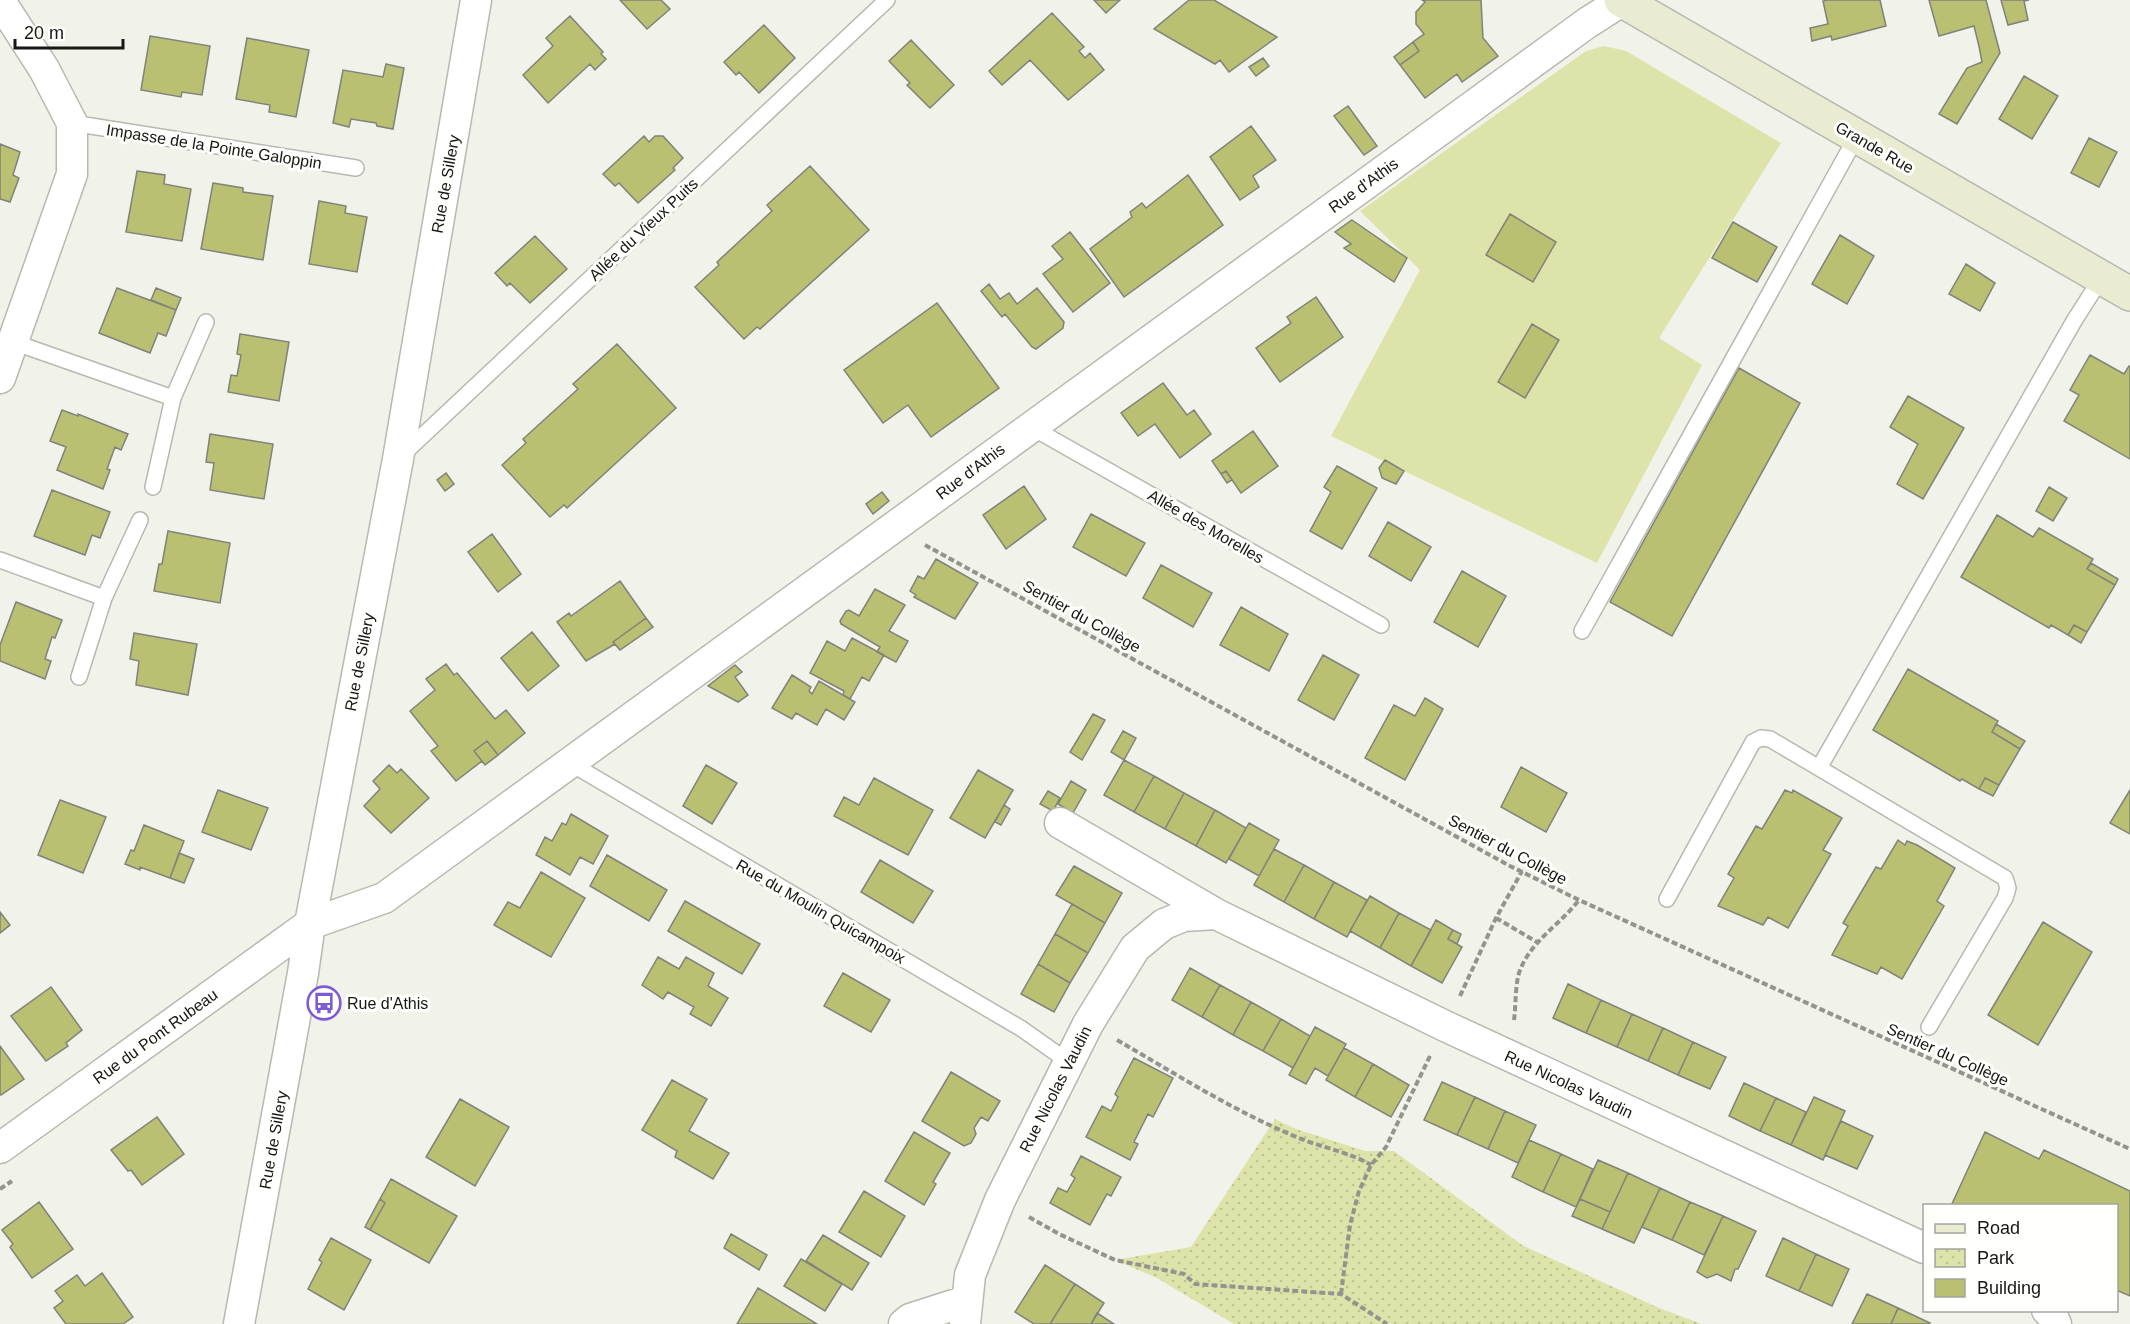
<svg xmlns="http://www.w3.org/2000/svg" width="2130" height="1324" font-family="Helvetica,sans-serif">
<style>
.grass{fill:#dee4a9}
.park{fill:url(#park-dots)}
.building{fill:#b9c071;stroke:#81827a;stroke-width:1.5}
.lines{fill:none;stroke-linecap:round;stroke-linejoin:round}
.service-casing{stroke:#b7b8b0;stroke-width:18}
.minor-casing{stroke:#b7b8b0;stroke-width:33}
.secondary-casing{stroke:#b7b8b0;stroke-width:36}
.path{stroke:#93948e;stroke-width:4;stroke-dasharray:6 3;stroke-linecap:butt}
.service{stroke:#fff;stroke-width:15}
.minor{stroke:#fff;stroke-width:30}
.secondary{stroke:#eaecd2;stroke-width:33}
.labels{text-anchor:middle;stroke-width:6;stroke-linejoin:round;paint-order:stroke}
.street-label{font-size:16px;fill:#171815;stroke:#fffffc}
.poi-label{font-size:16px;fill:#171815;stroke:#fffffc;text-anchor:start}
</style>
<defs>
<pattern id="park-dots" width="8" height="8" patternUnits="userSpaceOnUse" patternTransform="scale(1.5)"><rect width="8" height="8" fill="#dee4a9"/><path d="M2 2h.1M6 6h.1" fill="none" stroke="#bec391" stroke-width="1.8" stroke-linecap="round"/></pattern>
</defs>
<rect width="100%" height="100%" fill="#f1f2ea"/>
<path class="grass" d="M1604,46l22,5 155,92 -122,195 43,27 -105,198 -266,-127 89,-166 -60,-59 226,-160z"/>
<path class="park" d="M1275,1119l21,10 69,22h29l128,94 137,63 43,16h-468l-77,-46 -42,-18 76,-13z"/>
<path class="building" d="M620,0h41l9,9 -23,20z
M1094,0h26l-14,13z
M1189,0h25l63,37 -48,35 -9,-12 -5,4 -61,-35z
M1422,0h59l2,38 15,18 -36,26 -5,-8 -32,24 -25,-33 19,-14 -6,-9 11,-8 -8,-10v-12l9,-10z
M1827,0h53l6,26 -54,14 -1,-4 -19,5 -2,-13 18,-4 -5,-23z
M1929,0h57l14,53 -43,71 -18,-10 28,-46 15,-6 -3,-16 -5,-20 -35,10z
M2001,0h28l-5,1 4,19 -20,5z
M1052,13l32,34 -5,4 6,7 5,-5 14,17 -36,30 -38,-40 -28,25 -13,-14z
M570,16l33,36 -2,2 5,5 -11,11 -5,-6 -42,39 -25,-28 30,-29 -7,-8z
M764,25l31,33 -36,35 -20,-21 -3,3 -12,-13z
M150,36l60,10 -8,49 -20,-3 -1,5 -40,-7z
M247,38l62,12 -13,67 -27,-5 1,-7 -34,-6z
M911,40l43,45 -24,23 -23,-23 3,-2 -21,-22z
M1413,42l6,9 -19,14 -6,-8z
M1263,58l6,8 -13,10 -7,-9z
M386,64l18,4 -11,61 -16,-3 -1,-3 -25,-4 -2,8 -16,-4 10,-53 40,7z
M2024,76l34,20 -26,43 -33,-20z
M1348,106l29,40 -13,9 -30,-39z
M1251,126l25,34 -23,16 6,11 -19,13 -30,-43z
M644,136l5,6 6,-6h8l20,22 -10,10 2,2 -37,33 -19,-20 -4,3 -12,-12z
M2089,138l28,14 -18,35 -28,-14z
M0,144l20,8 -7,23 6,3 -9,24 -10,-3z
M810,166l59,64 -109,99 -3,-2 -13,12 -49,-52 24,-22 -2,-3 55,-51 -5,-6z
M137,171l28,4 -1,9 27,5 -9,52 -56,-9z
M1188,175l35,50 -99,72 -34,-48 42,-32 -2,-5 12,-9 4,5z
M213,183l30,5v4l30,4 -10,64 -62,-11z
M319,201l27,5 -1,7 22,4 -10,55 -48,-8z
M1510,214l46,28 -23,40 -47,-27z
M1352,220l55,38 -13,24 -50,-34 7,-4 -16,-12z
M1733,222l44,25 -20,35 -45,-24z
M1070,232l40,51 -37,29 -30,-38 20,-15 -11,-13z
M1840,235l34,21 -27,48 -35,-20z
M535,236l32,33 -37,34 -20,-20 -3,3 -12,-13z
M1966,264l29,19 -15,28 -31,-17z
M989,284l11,15 9,-6 8,11 20,-16 27,34 -1,6 -27,21 -4,-2 -27,-33 -3,3 -21,-26z
M117,288l59,22 -10,26 -8,-3 -8,20 -51,-20z
M156,288l25,10 -5,12 -25,-10z
M1316,297l27,40 -63,45 -24,-34 35,-25 -4,-6z
M937,303l62,85 -68,49 -23,-32 -25,18 -39,-53z
M1532,324l27,16 -34,58 -27,-16z
M240,334l49,8 -10,59 -51,-9 3,-17 6,1 4,-21 -4,-1z
M617,344l59,64 -109,100 -3,-3 -14,12 -48,-52 24,-22 -3,-4 55,-50 -5,-5z
M2090,355l34,19 5,-8 1,1v92l-66,-38 15,-26 -9,-5z
M1739,368l61,35 -128,233 -62,-34z
M1163,383l24,32 7,-5 17,24 -31,24 -25,-34 -17,12 -17,-23z
M1908,396l56,32 -41,71 -26,-15 21,-40 -28,-17z
M62,410l16,6v-2l50,20 -7,16 -6,-3 -8,22 3,1 -7,19 -46,-19 9,-23 -16,-6z
M1253,431l25,35 -37,27 -15,-22 -5,3 -9,-13z
M210,434l63,10 -9,55 -54,-9 4,-27 -8,-1z
M1385,460l19,11 -8,13 -14,-6 -3,-10z
M1337,466l40,22 -35,61 -32,-18 21,-39 -7,-5z
M1226,471l6,9 -5,3 -6,-9z
M446,473l8,11 -9,7 -8,-11z
M1024,486l22,33 -40,30 -23,-34z
M2049,487l18,11 -14,23 -17,-10z
M52,490l58,22 -10,26 -8,-3 -7,20 -51,-19z
M882,492l7,9 -16,13 -7,-10z
M1091,514l54,29 -19,33 -53,-29z
M1997,515l36,22 6,-9 54,31 -6,10 28,16 -28,47 -13,-7 -6,10 -17,-10 -2,3 -88,-51z
M1388,522l43,25 -20,34 -42,-25z
M168,531l62,12 -10,60 -66,-12 5,-27h3z
M492,534l29,40 -23,18 -30,-40z
M936,559l42,24 -23,36 -41,-22 2,-2 -6,-4 8,-15 6,3z
M2091,563l27,16 -3,6 -28,-16z
M1161,565l51,28 -19,34 -50,-29z
M1462,571l44,25 -28,51 -44,-25z
M620,581l26,37 -33,24 2,2 -29,17 -29,-39 12,-9 2,3z
M875,589l30,16 -16,26 19,10 -12,21 -19,-10 3,-5 -39,-23 -1,-3 6,-10 3,-1 10,6z
M16,602l46,18 -7,18 -3,-1 -7,22 6,2 -6,18 -45,-18v-16z
M1241,607l47,27 -19,37 -49,-26z
M646,618l7,9 -33,23 -7,-8z
M2074,625l13,7 -6,11 -13,-8z
M532,632l27,34 -31,25 -27,-33z
M134,633l63,11 -9,51 -52,-10 3,-24 -9,-2z
M852,638l32,17 -15,26 -7,-4 -12,22 -7,-4 1,-4 -34,-18 17,-32 18,10z
M1323,655l36,20 -25,45 -36,-20z
M446,664l8,11 3,-2 38,46 11,-9 19,23 -27,22 -11,-14 -13,10 8,10 -26,20 -25,-30 7,-5 -28,-35 25,-21 -9,-11z
M735,665l7,7 -7,5 13,18 -10,7 -30,-16z
M1908,669l90,52 -6,11 28,17 -21,36 -14,-7 -6,11 -17,-10 -2,2 -87,-51z
M792,675l19,12 -2,4 3,3 7,-13 36,21 -11,18 -18,-11 -9,16 -21,-12 -4,6 -20,-11z
M1425,698l18,11 -38,71 -40,-22 29,-53 21,11z
M1093,714l12,6 -23,40 -12,-8z
M1996,724l29,17 -5,8 -28,-17z
M1123,731l13,7 -12,22 -13,-8z
M487,741l11,14 -13,10 -11,-14z
M1124,760l30,16 -20,36 -30,-17z
M389,765l8,8 4,-4 28,29 -38,35 -27,-27 16,-17 -7,-8z
M706,765l31,18 -25,41 -29,-18z
M1521,767l46,26 -21,39 -45,-25z
M978,770l35,20 -28,48 -35,-20z
M1154,776l30,17 -19,36 -31,-17z
M874,778l59,32 -25,45 -74,-39 10,-19 15,8z
M1985,778l14,7 -6,11 -14,-7z
M1071,781l15,9 -13,23 -15,-9z
M218,790l50,18 -17,42 -49,-18z
M1785,790l7,3 1,-3 49,28 -19,32 8,4 -43,74 -20,-11 -5,8 -45,-19 16,-28 -6,-4 28,-48 6,3z
M2130,790v44l-20,-11z
M1048,791l12,7 -7,13 -13,-7z
M1184,793l31,17 -19,36 -31,-17z
M60,800l46,17 -23,56 -45,-18z
M1004,805l6,4 -9,16 -6,-3z
M1215,810l31,18 -20,35 -30,-17z
M571,814l37,22 -15,28 -13,-7 -10,18 -34,-20 9,-18 7,4 10,-18 4,2z
M1249,823l30,17 -20,36 -30,-17z
M144,825l40,16 -14,37 -30,-11v3l-15,-6 6,-14 3,1z
M1898,840l7,5 2,-4 10,4 38,23 -18,33 7,5 -42,73 -21,-12 -4,7 -45,-19 16,-29 -5,-3 33,-56 5,2z
M1274,849l30,16 -20,37 -30,-17z
M179,853l15,6 -10,24 -14,-5z
M607,855l60,35 -18,31 -59,-35z
M880,860l53,31 -20,32 -52,-31z
M1304,865l30,17 -20,37 -30,-17z
M1074,866l48,27 -17,30 -49,-28z
M541,872l44,26 -34,59 -57,-32 14,-23 12,6z
M1334,882l33,18 -20,37 -33,-18z
M1370,896l29,17 -19,35 -30,-17z
M685,901l75,43 -18,30 -74,-43z
M1072,904l33,19 -17,30 -33,-19z
M0,912l10,13 -10,8z
M1399,913l32,17 -20,36 -31,-18z
M1436,920l17,10 -5,9 14,8 -20,36 -31,-17z
M2043,922l49,30 -54,93 -50,-30z
M1453,930l8,4 -4,10 -9,-5z
M1055,934l33,19 -18,30 -32,-19z
M658,957l21,12 7,-12 28,16 -6,13 20,12 -17,28 -21,-12 4,-7 -26,-15 -5,7 -21,-14z
M1038,964l32,19 -16,29 -33,-18z
M1190,968l30,17 -18,32 -30,-17z
M843,973l47,27 -19,32 -47,-26z
M1568,984l33,16 -15,33 -33,-15z
M1220,985l31,17 -18,33 -31,-18z
M51,987l31,43 -16,13 2,3 -22,15 -35,-45z
M1601,1000l31,14 -15,33 -31,-14z
M1251,1002l30,17 -18,32 -30,-16z
M1632,1014l31,14 -15,33 -31,-14z
M1281,1019l29,17 -17,32 -30,-17z
M1315,1027l31,17 -18,32 -13,-8 -9,16 -17,-9z
M1663,1028l30,14 -15,33 -30,-14z
M1693,1042l33,15 -16,32 -32,-14z
M0,1046l24,33 -23,16 -1,-1z
M1344,1048l29,16 -18,33 -29,-17z
M1134,1058l39,20 -20,39 -5,-3 -14,28 4,2 -8,16 -44,-23 16,-31 9,5 7,-14 -3,-3z
M1373,1064l36,21 -18,32 -36,-20z
M951,1072l49,29 -12,20 -7,-4 -7,11 2,6 -5,9 -7,3 -42,-25z
M672,1080l35,19 -18,32 40,22 -16,26 -38,-22 2,-6 -35,-21z
M1442,1082l33,15 -18,38 -33,-15z
M1744,1083l32,15 -16,33 -31,-15z
M1475,1097l30,14 -17,38 -31,-14z
M1814,1097l31,14 -22,49 -32,-15z
M1776,1098l30,14 -15,33 -31,-14z
M460,1099l49,28 -34,59 -49,-29z
M1505,1111l31,14 -18,38 -30,-14z
M157,1117l27,37 -42,31 -11,-15 -3,1 -17,-21z
M1841,1121l32,15 -16,33 -32,-14z
M914,1132l36,21 -17,29 3,2 -12,21 -39,-24z
M1985,1132l54,27 5,-9 86,41v105l-14,-6v-84h-165z
M1529,1140l32,14 -18,38 -31,-15z
M1561,1154l32,15 -17,38 -33,-15z
M1081,1156l40,21 -10,19 -4,-2 -17,31 -40,-22 8,-15 9,4 8,-14 -4,-3z
M1598,1160l30,13 -18,39 -30,-13z
M1628,1173l32,15 -26,55 -32,-14z
M391,1179l66,37 -28,47 -59,-33 15,-27 -5,-4z
M1660,1188l30,14 -18,38 -30,-13z
M864,1191l41,25 -24,41 -42,-25z
M380,1199l5,4 -15,27 -5,-3z
M1580,1199l30,13 -8,17 -30,-13z
M39,1202l34,47 -41,29 -22,-31 3,-3 -11,-14z
M1690,1202l33,14 -19,39 -32,-15z
M1723,1216l33,15 -18,38h-3l-4,12 -14,-7 -10,4 -10,-6z
M731,1234l36,21 -8,15 -35,-22z
M823,1235l46,28 -17,27 -46,-29z
M331,1238l40,22 -27,50 -36,-21 14,-27 -3,-2z
M1783,1238l33,16 -17,37 -33,-15z
M1816,1254l33,15 -17,37 -33,-15z
M801,1259l41,25 -17,27 -41,-25z
M1045,1265l30,19 -25,40h-16l-19,-12z
M102,1273l31,44 -10,7h-57l-12,-16 9,-7 -8,-10 22,-16 8,11z
M1075,1284l29,19 -13,21h-41z
M758,1288l59,36h-80z
M1867,1294l31,14 -7,16h-39z
M1898,1308l32,15 -1,1h-38z
M1097,1313l17,11h-23z"/>
<g class="lines">
<g class="service-casing">
<path id="service" d="M72,123l284,45
M13,342l160,56
M1031,427l350,198
M401,456l486,-456
M153,487l20,-89 33,-76
M0,560l104,38 36,-78
M1582,631l275,-495
M79,677l25,-79
M570,763l452,266 48,34
M1819,768l255,-447 28,-44
M1667,899l86,-157 8,-4 9,1 235,139 3,10 -3,10 -76,129"/>
</g>
<g class="minor-casing">
<path id="minor" d="M0,1l44,68 28,54v51l-72,204
M1060,823l156,91
M0,1148l310,-224 74,-26 1203,-875 36,-23
M2047,1310l5,5 4,9
M239,1324l64,-351 7,-49 88,-465 78,-459
M904,1324l6,-5 56,-18
M965,1324l5,-49 30,-75 88,-176 47,-76 29,-24 20,-8 32,-2 229,112 479,222"/>
</g>
<g class="secondary-casing">
<path id="secondary" d="M1621,0l509,294"/>
</g>
<path class="path" d="M925,545l585,321 69,34 551,249
M1496,918l41,24
M1460,996l36,-78 26,-47
M1514,1020c2,-15 1,-33 5,-47 11,-32 41,-48 60,-73
M1117,1040c59,34 118,72 182,98 24,10 50,14 72,27
M0,1189l12,-8
M1029,1217l30,17 56,26 69,14 11,10 146,10 46,30
M1341,1294l9,-69 9,-34 12,-26 15,-18 44,-91"/>
<use href="#service" class="service"/>
<use href="#minor" class="minor"/>
<use href="#secondary" class="secondary"/>
</g>
<defs>
<g id="bus-ring" transform="scale(1.725)"><circle r="9.5" fill="#fffffc" stroke="#7d5bd5" stroke-width="1.5"/><path d="M-5-6H5V4H4V6H2V4H-2V6H-4V4H-5ZM-3.5-4V0h7V-4ZM-3.5 1.2v1.5H-2V1.2ZM2 1.2v1.5H3.5V1.2Z" fill="#7d5bd5"/></g>
</defs>
<g fill-rule="evenodd">
<use href="#bus-ring" x="324" y="1003"/>
</g>
<g class="labels">
<g class="street-label">
<text transform="translate(214 146) rotate(9)" y="6">Impasse de la Pointe Galoppin</text>
<text transform="translate(1875 147) rotate(30)" y="6">Grande Rue</text>
<text transform="translate(445 184) rotate(-80)" y="6">Rue de Sillery</text>
<text transform="translate(1363 185) rotate(-36)" y="6">Rue d'Athis</text>
<text transform="translate(643 229) rotate(-43)" y="6">Allée du Vieux Puits</text>
<text transform="translate(970 471) rotate(-37)" y="6">Rue d'Athis</text>
<text transform="translate(1206 526) rotate(30)" y="6">Allée des Morelles</text>
<text transform="translate(1082 616) rotate(29)" y="6">Sentier du Collège</text>
<text transform="translate(359 662) rotate(-79)" y="6">Rue de Sillery</text>
<text transform="translate(1508 849) rotate(28)" y="6">Sentier du Collège</text>
<text transform="translate(821 911) rotate(30)" y="6">Rue du Moulin Quicampoix</text>
<text transform="translate(155 1036) rotate(-36)" y="6">Rue du Pont Rubeau</text>
<text transform="translate(1948 1054) rotate(24)" y="6">Sentier du Collège</text>
<text transform="translate(1569 1084) rotate(25)" y="6">Rue Nicolas Vaudin</text>
<text transform="translate(1055 1089) rotate(-63)" y="6">Rue Nicolas Vaudin</text>
<text transform="translate(273 1140) rotate(-80)" y="6">Rue de Sillery</text>
</g>
<g class="poi-label">
<text x="347" y="1009">Rue d'Athis</text>
</g>
</g>
<rect x="1923" y="1204" width="195" height="108" fill="#fffffc" stroke="#a2a3a0" stroke-width="1.5"/>
<rect x="1935" y="1224" width="30" height="9" fill="#eaecd2" stroke="#a2a3a0" stroke-width="1.5"/>
<text x="1977" y="1234" font-size="18" fill="#171815">Road</text>
<rect x="1935" y="1249" width="30" height="18" fill="url(#park-dots)" stroke="#a2a3a0" stroke-width="1.5"/>
<text x="1977" y="1264" font-size="18" fill="#171815">Park</text>
<rect x="1935" y="1279" width="30" height="18" fill="#b9c071" stroke="#a2a3a0" stroke-width="1.5"/>
<text x="1977" y="1294" font-size="18" fill="#171815">Building</text>
<path d="M15 39v9h108v-9" fill="none" stroke="#171815" stroke-width="3"/>
<text x="24" y="39" font-size="18" fill="#171815" stroke="#fffffc" stroke-width="4.5" paint-order="stroke">20 m</text>
</svg>
